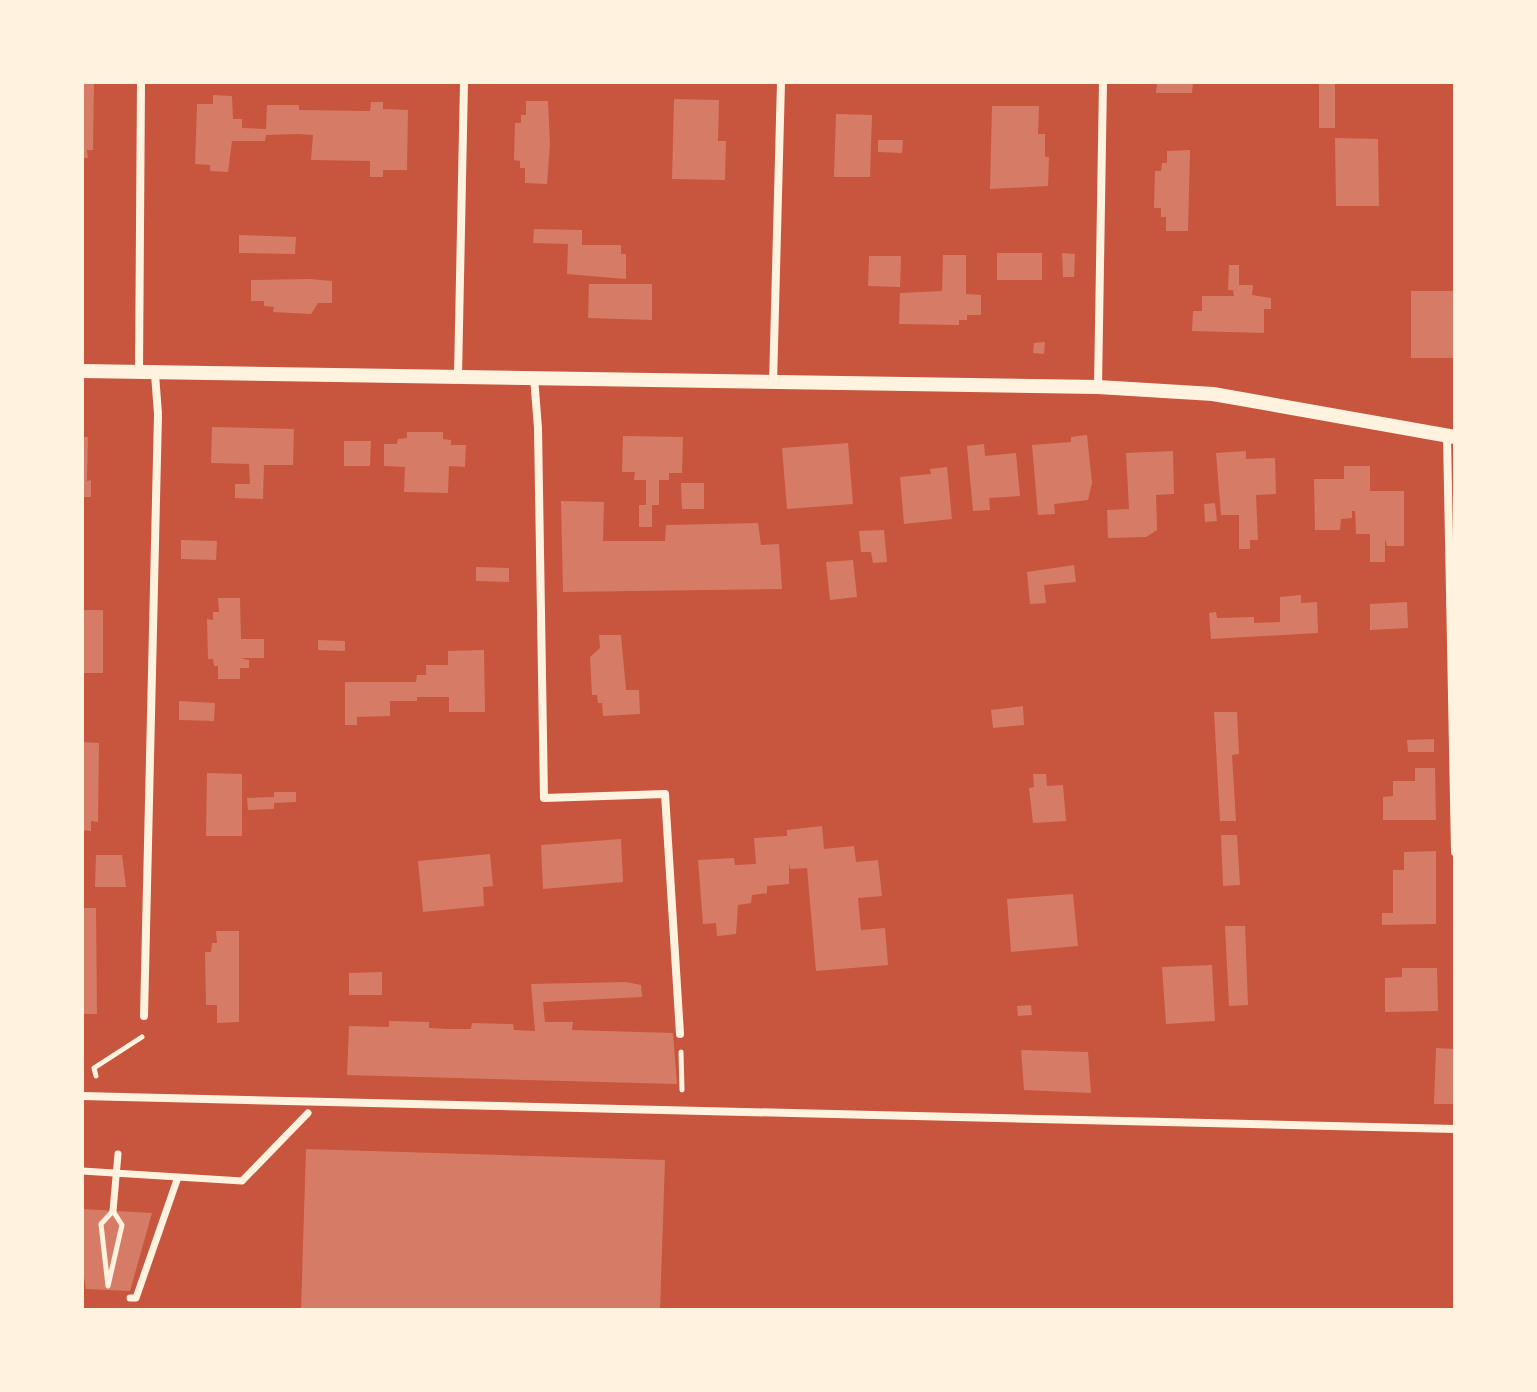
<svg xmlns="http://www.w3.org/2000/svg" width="1537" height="1392" font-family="Helvetica,sans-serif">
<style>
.building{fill:#d67c66}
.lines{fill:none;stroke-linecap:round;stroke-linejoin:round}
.path{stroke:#fff3e0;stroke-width:5}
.pedestrian{stroke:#fff3e0;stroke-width:7}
.minor{stroke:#fff3e0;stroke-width:8}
.tertiary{stroke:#fff3e0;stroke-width:14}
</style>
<rect width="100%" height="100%" fill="#c8553d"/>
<path class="building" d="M82,82h12l-1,68h-6l1,8h-6z
M1157,82h36l-1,11h-36z
M1319,82h16v46h-16z
M213,95l19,1 1,23h9v9l24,1 1,-24h32v5l71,1 1,-9h12v7l25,1 -1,60h-24v7h-13v-16l-59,-1 2,-25 -15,-1 -32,1 -1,6h-33l-4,31 -18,-1v-6l-15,-1 2,-60h16z
M674,99l45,1 -1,41h8l-1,39 -53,-1z
M526,101h22l2,43 -3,40 -22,-1v-15h-5v-7l-6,-1 1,-37h6v-8h5z
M992,106h47l-1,28h7v23h4l-1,29 -58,3z
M836,114l36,1 -2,62h-36z
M1335,138l43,1 1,67h-43z
M878,140h25l-1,13 -24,-1z
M1190,150l-2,81h-22v-14h-5v-9h-7l1,-37h6l1,-8h5v-12z
M534,229l48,1v15h39v9h5v25l-59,-5 1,-30 -35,-1z
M239,235l57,2 -1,17 -56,-1z
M997,253h45v27h-45z
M1062,253l13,1 -1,23h-11z
M943,255h23v39l15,1v20h-14v5h-8v5l-60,-1 1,-31 42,-2z
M869,256h32l-1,31 -32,-1z
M1229,265h10v20h14l-1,10 19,3v11h-7v24l-72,-2 1,-20h9v-15h32l-1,-6h-5z
M310,279l22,2v22h-14l-7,11 -38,-2 1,-5 -10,-1v-5h-13v-21z
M589,284h63v36l-64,-2z
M1411,291h43l1,67h-44z
M1045,342l-1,12 -11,-1 1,-10z
M212,427l82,2 -1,36h-29l-1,34 -28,-1v-14h15l-1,-20 -38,-1z
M407,432h36v7l8,1v5h15l-1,22 -16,-1 -1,27 -44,-1 1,-25 -21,-1v-22h13l1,-5 9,-1z
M1087,435l5,48 -4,17 -34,4 1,10 -17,1 -6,-70 39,-3v-5z
M623,436l60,1 -1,36h-13v7h-10v25h-7v22h-13v-22h7v-25h-12l1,-8h-13z
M82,437h6l-1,44 4,-1v17h-9z
M344,441h27l-1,25h-26z
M848,443l5,61 -66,5 -5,-61z
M984,444l1,12 31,-3 4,43 -31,2 1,12 -17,1 -6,-65z
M1173,451l1,43 -18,1 1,35 -11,7 -38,1 -1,-28 22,-1 -3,-56z
M1246,451v8l29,-1 1,36 -20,1 2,45h-8v9h-11v-34h-18l-5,-62z
M1344,466h26v25h34v55h-17l-2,-7v23h-15v-28h-14l-1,-23h-3v7l-11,1 -1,11h-25l-1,-51h30z
M947,467l5,52 -48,5 -4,-47 31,-3 -1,-5z
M681,483h23v26h-22z
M561,501l43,1 -1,39h62l1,-16 92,-2 3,22 18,-1 3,45 -219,3z
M1215,503l2,18 -12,1 -1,-18z
M884,530l3,32 -14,1 -2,-11h-10l-2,-21z
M181,540l36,1 -1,19 -35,-1z
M853,560l4,37 -27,3 -4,-38z
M1074,565l2,17 -32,3 2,18 -16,1 -3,-32z
M476,567l33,1v14l-33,-1z
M1301,595v8l16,-1 1,31 -107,6 -2,-26 7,-1 1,6 37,-1v6l26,-1v-25z
M218,598h22l1,41h23v19h-24l9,2v8h-9v11h-22v-13h-4l-1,-7h-5l-1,-40 6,1v-8h6z
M1407,602l1,26 -38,2v-26z
M82,610h21v63h-21z
M599,635h22l5,55h13l1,24 -37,2 -1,-13h-4l-1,-8h-5l-2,-38 10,-9z
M318,640l27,1v10l-27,-1z
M484,650l1,62h-36v-15h-32v4h-27v15l-33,1v8h-12v-43h71l1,-7h9v-10h22v-14z
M179,701l36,2 -1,18 -35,-1z
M1023,706l1,19 -31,3 -2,-18z
M1214,712h23l2,42 -7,1 4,66h-16z
M1434,739v13h-26l-1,-12z
M82,742l17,1 -1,79 -7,-1v10l-9,-1z
M1415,768h20l1,52h-53v-23l10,-1v-15h22z
M207,773l35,1v62h-36z
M1033,774h13l1,12 16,-1 3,36 -33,2 -4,-35 5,-1z
M274,792h22v10l-22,1v6l-26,1 -1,-12 27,-1z
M822,826l2,23 30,-3 2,16 22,-2 4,36 -24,2 3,32 24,-2 3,37 -72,6 -9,-103 -17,1 -1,-7v22l-22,2v7l-15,2 -1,8 -13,2 -2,29 -19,2 -1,-13 -13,1 -5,-64 36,-2 1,7 21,-1 -2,-26 33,-2v-6z
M1221,835h16l3,50 -17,1z
M621,839l2,43 -80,7 -2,-44z
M1436,851v73l-54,1v-12h11v-43h11v-18z
M490,854l3,32 -10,1 1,19 -61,6 -5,-51z
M96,855h26l4,32h-31z
M1073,894l5,52 -67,6 -4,-53z
M82,908h14l1,106h-15z
M1225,926h20l3,79 -19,1z
M216,931h23v91l-22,1v-18h-11l-1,-53h6l1,-9h5z
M1212,965l3,56 -49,3 -4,-57z
M1402,968h35l1,43 -53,1v-34l17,-1z
M382,972v23h-33v-22z
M626,982l15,3 1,12 -99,5 2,20h28l-1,8 101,3 4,51 -330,-9 2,-49 40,1v-6l40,1v6l19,1h23l1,-6 41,1 1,6 21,1 -4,-47z
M1031,1005l1,10 -14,1 -1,-10z
M1436,1048l19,1v55h-21z
M1021,1050l67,2 3,41 -67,-3z
M306,1149l359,11 -5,150h-359z
M82,1209l70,4 -22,78 -44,-2 -4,-25z"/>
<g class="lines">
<path class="path" d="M681,1052l1,38
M96,1076l-2,-8 48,-31
M113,1211l9,14 -14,61 -7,-62z"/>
<path class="pedestrian" d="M82,1171l160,10 66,-68
M113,1211l5,-57
M130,1298h6l42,-121"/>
<path class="minor" d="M139,373l2,-291
M458,376l6,-294
M534,377l4,51 6,370 121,-4 15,240
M773,384l8,-302
M1098,387l5,-305
M1447,436l8,416
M144,1016l14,-602 -3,-40
M82,1096l1373,33"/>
<path class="tertiary" d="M82,371l1016,16 115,7 242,43"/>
</g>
<rect width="1537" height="1392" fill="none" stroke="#fff3e0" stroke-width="168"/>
</svg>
